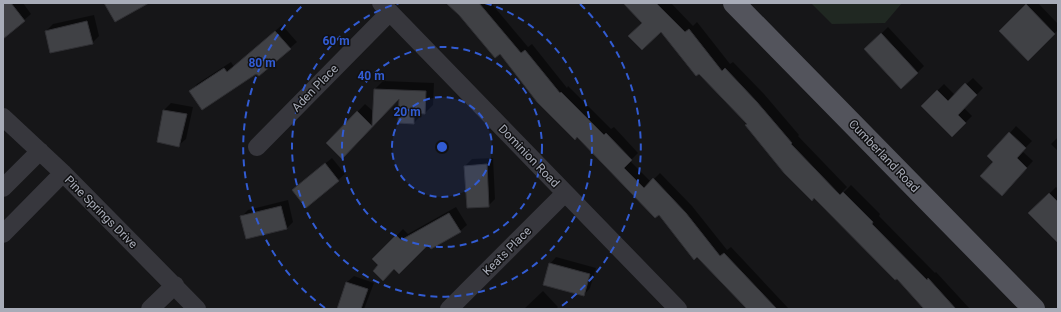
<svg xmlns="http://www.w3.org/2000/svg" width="1061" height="312" font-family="Roboto,sans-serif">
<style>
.green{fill:#202822}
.shadow{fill:#0007}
.building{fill:#404145;stroke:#303034}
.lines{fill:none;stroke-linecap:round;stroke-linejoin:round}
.street{stroke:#37373d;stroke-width:18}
.primary{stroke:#53545c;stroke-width:22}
.ring{fill:none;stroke:#325cd3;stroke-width:2;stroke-dasharray:7 5}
.labels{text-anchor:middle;stroke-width:3;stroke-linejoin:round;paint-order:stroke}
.street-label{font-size:12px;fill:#a8acb8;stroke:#111113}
.centre{fill:#325cd3;stroke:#111113;stroke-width:2}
.ring-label{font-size:12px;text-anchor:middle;font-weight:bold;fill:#325cd3;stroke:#111113;stroke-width:3;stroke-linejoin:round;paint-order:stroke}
</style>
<rect width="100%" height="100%" fill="#161618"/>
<path class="green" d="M811,3h91l-17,20 -53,1z"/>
<path class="shadow" d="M3,3h20l8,11 -23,20 -5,-6z
M448,3h43l37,44 4,-3 35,44 1,-2 43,43 3,-2 24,26 -8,8 21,21 9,-9 32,33 35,44 4,-3 58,62h-40l-90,-96 -159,-160z
M627,3h44l22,23 4,-4 33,42 3,-2 31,32 35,41 -1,1 49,51 -8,8 1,1 11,-11 29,29 -1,2 56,57 1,-1 34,37h-50l3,-3 -26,-29 -83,-80 -153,-166 -17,-8z
M1028,3h10l20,21v6l-30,29 -28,-28z
M94,15l5,21 -7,7 -46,-12 7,-7z
M282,25l15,17 -7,6 -99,43 6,-7 34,-22 3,5z
M888,27l36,39 -7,7 -45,-30z
M973,78l10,10 -19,20 8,8 -20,20 -30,-30 22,-22 11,11z
M383,81l51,2 -1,22 -8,8h-3v1l-8,9 -14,-26 -58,60 -15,-14 38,-39 9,8 1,-23z
M171,103l22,4 -7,32 -7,6 -20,-3 5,-32z
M1016,126l16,15 -10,10 11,10 -25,27 -13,-26 15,-29z
M1058,137v14l-7,-7z
M332,158l13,16 -7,6 -38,4z
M493,158l2,41 -7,7 -23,-40 7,-7z
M1056,187l2,2v48l-28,-24z
M288,200l5,22 -6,6 -46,-11 7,-7z
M456,207l11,18 -7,6 -32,12 -34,25 -14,-3 -6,-6 29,-30 5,5z
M556,257l40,11 -6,20 -6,7 -34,-31z
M354,276l20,7 -10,26h-26l9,-27z
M543,291l15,16 -2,2h-32z"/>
<path class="building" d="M3,3h8l14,18 -22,18z
M104,3h45l-34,19z
M446,3h33l42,50 4,-3 35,43 1,-1 43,43 2,-2 26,27 -8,8 20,20 9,-10 33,35 34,43 4,-3 53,56h-30l-50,-52 -3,3 -35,-45 -4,3 -78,-81 -2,3 -38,-38 -37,-48 -5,4 -36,-43z
M623,3h33l29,29 4,-3 33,42 3,-3 32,34 35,41 -1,1 49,51 3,-3 30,30 -1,2 55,56 1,-2 28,31h-32l-27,-30 -2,1 -81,-82 -2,3 -28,-28 -39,-48 2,-1 -48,-50 -3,2 -35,-44 -19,18 -14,-14 14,-13z
M1026,4l29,30 -27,27 -29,-30z
M87,21l6,23 -43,9 -5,-22z
M275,31l16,18 -32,27 -3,-2 -54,36 -13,-19 35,-23 3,4z
M881,33l37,40 -17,16 -37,-40z
M965,83l12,12 -19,20 8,8 -14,14 -31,-31 16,-16 11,11z
M374,89l52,2 -1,23 -11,-1v11l-16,-1 1,-24 -57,60 -16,-16 31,-32 15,15z
M163,110l24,4 -8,33 -22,-5z
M1009,132l17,16 -9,10 10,10 -25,28 -22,-20 13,-14 -6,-6z
M325,163l14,18 -33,27 -14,-18z
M487,164l2,43 -22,1 -3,-42z
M1049,193l9,9v41l-30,-30z
M281,206l6,23 -41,10 -6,-23z
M449,213l12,19 -30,17 -3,-4 -29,29 -5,-5 -11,12 -10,-10 5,-6 -6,-6 24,-24 5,5z
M549,263l41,11 -6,22 -41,-11z
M346,282l22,7 -7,20h-24z"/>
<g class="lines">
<path class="street" d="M381,3l297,306
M3,117l60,56 134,136
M257,147l133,-135
M3,188l37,-37
M3,234l60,-61
M150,309l25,-24
M449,309l116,-116"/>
<path class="primary" d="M734,3l300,306"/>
</g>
<circle cx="442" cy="147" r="50" fill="#325cd3" fill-opacity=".12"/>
<g class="ring">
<circle cx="442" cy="147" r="50"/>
<circle cx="442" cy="147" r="100"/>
<path d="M485 3A150 150 0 1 1 399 3"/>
<path d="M325 308A199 199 0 0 1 304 4M580 4A199 199 0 0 1 559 308"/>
</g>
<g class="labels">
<g class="street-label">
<text transform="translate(315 88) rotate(-46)" y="4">Aden Place</text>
<text transform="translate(529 156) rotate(46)" y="4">Dominion Road</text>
<text transform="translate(884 156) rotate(46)" y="4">Cumberland Road</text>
<text transform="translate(101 212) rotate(45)" y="4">Pine Springs Drive</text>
<text transform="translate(507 251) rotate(-45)" y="4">Keats Place</text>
</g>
</g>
<circle cx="442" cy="147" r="6" class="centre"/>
<g class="ring-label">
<text x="336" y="45">60 m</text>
<text x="262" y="67">80 m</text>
<text x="371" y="80">40 m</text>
<text x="407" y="116">20 m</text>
</g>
<rect width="1061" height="312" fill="none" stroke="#a8acb8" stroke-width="8"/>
</svg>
